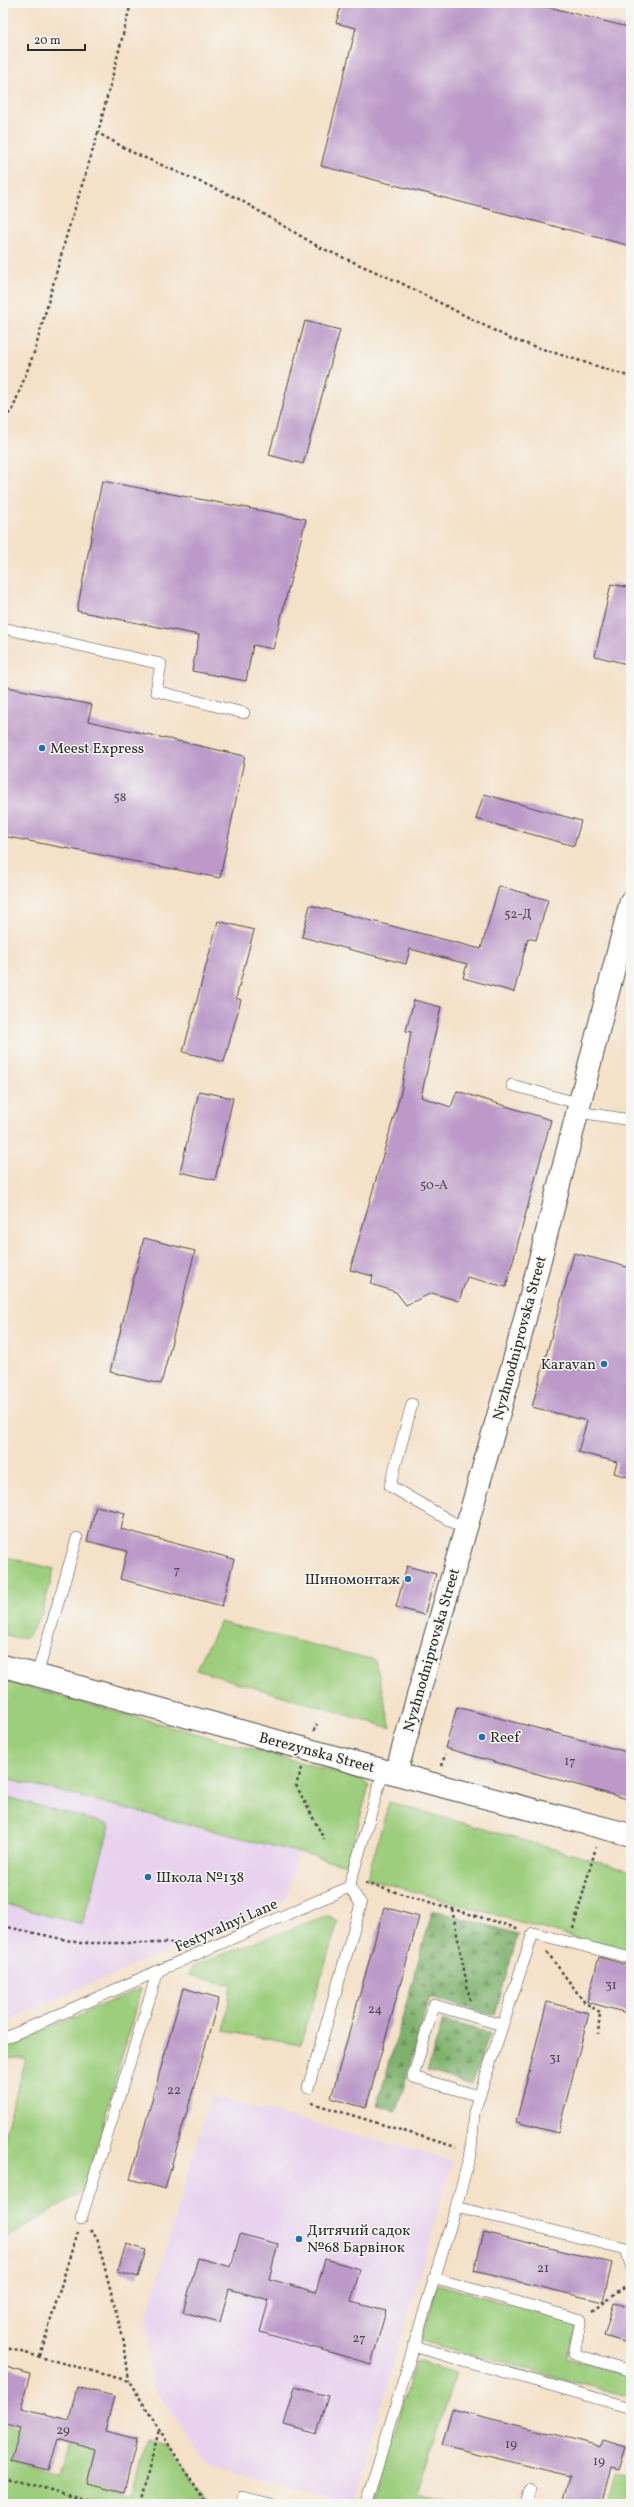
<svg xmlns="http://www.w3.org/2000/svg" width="634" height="2507" font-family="Vollkorn,serif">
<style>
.built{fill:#e8d2ee}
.grass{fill:#9dce7d;stroke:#647c54}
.forest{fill:url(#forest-firs);stroke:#546e4c}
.building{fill:#bc99c8}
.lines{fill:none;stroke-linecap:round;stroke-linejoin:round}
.lane-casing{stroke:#494643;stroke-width:12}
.street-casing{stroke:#494643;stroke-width:24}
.secondary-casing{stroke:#494643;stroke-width:24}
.path{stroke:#494643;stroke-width:2.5;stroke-dasharray:3 3;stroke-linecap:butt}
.lane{stroke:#fff;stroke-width:11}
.street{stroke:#fff;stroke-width:22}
.secondary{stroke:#fff;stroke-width:22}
.poi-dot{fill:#1f6fb2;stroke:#f6f6f2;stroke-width:1.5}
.labels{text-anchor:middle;stroke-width:3;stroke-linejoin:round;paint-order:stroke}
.number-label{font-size:13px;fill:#4f4652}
.poi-label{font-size:15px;fill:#2b2b2b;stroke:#f6f6f2;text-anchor:start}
.street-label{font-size:15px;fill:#2b2b2b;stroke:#f6f6f2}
</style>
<defs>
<pattern id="forest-firs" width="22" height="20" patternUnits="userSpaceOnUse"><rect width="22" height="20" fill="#7eb16c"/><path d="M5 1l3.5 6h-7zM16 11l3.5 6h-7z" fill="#679059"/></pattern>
</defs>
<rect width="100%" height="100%" fill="#f6f6f2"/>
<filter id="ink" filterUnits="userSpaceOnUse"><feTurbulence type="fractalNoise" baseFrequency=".025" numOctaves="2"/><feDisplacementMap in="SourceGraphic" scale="8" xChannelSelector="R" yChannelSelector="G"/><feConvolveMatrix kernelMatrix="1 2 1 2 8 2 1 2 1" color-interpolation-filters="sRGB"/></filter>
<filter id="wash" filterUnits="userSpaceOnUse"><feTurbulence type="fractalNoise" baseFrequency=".012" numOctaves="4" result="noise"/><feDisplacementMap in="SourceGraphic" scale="16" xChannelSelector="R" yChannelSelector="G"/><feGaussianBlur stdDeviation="0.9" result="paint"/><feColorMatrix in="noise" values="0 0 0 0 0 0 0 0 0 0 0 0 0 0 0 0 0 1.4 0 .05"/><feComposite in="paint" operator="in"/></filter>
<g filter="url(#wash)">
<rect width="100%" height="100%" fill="#f4e1c8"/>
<path class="built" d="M3,1777l295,76 -12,47 -283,122z
M211,2096l242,65 -101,343 -147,-42 -54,-79 -5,-65z"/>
<path class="grass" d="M3,1556l51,13 -12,45 -14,23 -10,1 -15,-4z
M220,1622l155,38 16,68 -195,-58z
M3,1680l358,99 8,7 -22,79 -344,-88z
M3,1796l107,29 -28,100 -79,-22z
M389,1802l242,69v83l-264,-76z
M328,1915l10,7 -38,123 -76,-14 7,-46 -42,-10 3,-9z
M141,1988l-57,203 -81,49v-101l23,-80 -23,-1v-10z
M437,2284l140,39 -10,35 64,18v21l-210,-56z
M416,2360l40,12 -38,123 30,9h-74z
M3,2425l18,5 -8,32 46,13 10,-35 28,8 -9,34 44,12 15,-53 19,5 41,58h-204z
M616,2473l15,3v28h-23z"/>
<path class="forest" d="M433,1910l85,24 -23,81 -66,-18 -32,114 -20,-5z
M443,2020l47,13 -18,52 -45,-14z"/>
<g id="blocks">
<path class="building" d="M342,3h191l98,25v218l-310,-80 35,-138 -20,-5z
M305,321l35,9 -37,134 -34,-9z
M102,481l204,38 -33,130 -20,-4 -7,36 -54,-10 7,-36 -122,-24z
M611,584l20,4v58l-4,18 -32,-8z
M3,686l89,19 -4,16 157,35 -25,122 -217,-42z
M484,794l97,27 -7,25 -98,-27z
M499,886l49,14 -12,40 -8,-2 -14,54 -51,-14 4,-14 -57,-15 -4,15 -104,-27 8,-32 171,44z
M218,921l36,9 -18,68 5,2 -17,62 -41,-10z
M414,1000l27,7 -20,90 30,10 6,-16 94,29 -45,167 -39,-10 -8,24 -27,-8 -26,12 -10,-13 -25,-8 2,-8 -23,-6 51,-178 10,-60 -5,-1z
M199,1091l34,7 -18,82 -35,-8z
M144,1238l51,13 -34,133 -51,-12z
M574,1253l57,15v210l-17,-5 3,-11 -39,-10 9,-31 -55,-14z
M96,1506l29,7 -4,16 113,30 -12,47 -102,-27 7,-28 -40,-10z
M407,1566l29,8 -12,41 -28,-8z
M457,1707l174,46v47l-186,-52z
M384,1907l35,10 -53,191 -35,-10z
M599,1957l32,9v48l-44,-12z
M183,1988l36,10 -54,191 -35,-10z
M547,2002l42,11 -31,120 -42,-11z
M484,2232l128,31 -9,39 -129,-31z
M240,2234l38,10 -9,35 47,13 9,-33 35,10 -9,33 35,9 -15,53 -111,-32 9,-32 -40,-11 -9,33 -37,-10 15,-54 33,9z
M126,2244l20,6 -8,27 -20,-6z
M614,2303l17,4v37l-27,-8z
M3,2366l27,8 -9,34 48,12 8,-33 37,9 -9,35 32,8 -13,53 -37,-9 8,-34 -37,-11 -9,32 -38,-9 10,-33 -18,-5z
M295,2387l33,9 -11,38 -33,-9z
M452,2409l149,37 2,-6 23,7 -7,23 -8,-2 -10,36h-38l7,-28 -128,-31z"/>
</g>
</g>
<g filter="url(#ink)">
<use href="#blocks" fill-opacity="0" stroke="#494643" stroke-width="1"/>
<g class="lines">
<g class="lane-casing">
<path id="lane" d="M3,628l158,36 -5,27 88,22
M512,1085l69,19
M578,1112l53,8
M412,1404l-22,82 76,44
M37,1675l40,-137
M3,2039l346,-152 35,-118
M308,2088l53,-184 -12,-17
M479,2096l-66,-19 21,-72 68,20
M456,2207l170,42 5,17
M81,2219l77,-248
M433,2278l148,42 -7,34 57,17
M413,2346l218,62
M240,2504l2,-7 29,7
M366,2504l90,-297 15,-56 3,-39 59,-179 98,25
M526,2504l4,-14"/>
</g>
<g class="street-casing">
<path id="street" d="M396,1773l122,-427 113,-445"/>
</g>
<g class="secondary-casing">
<path id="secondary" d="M3,1666l434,119 194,50"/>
</g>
<path class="path" d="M131,3l-33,130 36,20 103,45 82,49 80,35 112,57 120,38
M3,418l9,-7 23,-61 32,-116 31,-101
M314,1731l3,-7
M442,1766l3,-12
M302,1768l-6,17 28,54
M365,1883l155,46
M452,1909l18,91
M3,1926l77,17h101
M573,1929l23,-82
M547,1952l38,51 15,9 -2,22
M312,2103l144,44
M90,2230l7,8 27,104 5,39
M593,2311l35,-26 3,1
M3,2347l126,34 77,123
M40,2356l37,-123
M3,2477l100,27
M140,2504l19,-74"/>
<use href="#lane" class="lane"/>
<use href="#street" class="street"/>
<use href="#secondary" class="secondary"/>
</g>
</g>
<g class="poi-dot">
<circle cx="42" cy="748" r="4"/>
<circle cx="604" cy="1364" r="4"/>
<circle cx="408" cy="1579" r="4"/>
<circle cx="482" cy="1737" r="4"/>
<circle cx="148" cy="1877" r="4"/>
<circle cx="299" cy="2239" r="4"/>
</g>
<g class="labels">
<g class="number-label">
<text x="120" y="801">58</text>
<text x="518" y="918">52-Д</text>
<text x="434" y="1189">50-А</text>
<text x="177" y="1574">7</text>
<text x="570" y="1765">17</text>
<text x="611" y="1989">31</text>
<text x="375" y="2013">24</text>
<text x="555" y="2062">31</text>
<text x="174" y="2094">22</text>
<text x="543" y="2272">21</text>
<text x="359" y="2342">27</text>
<text x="63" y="2434">29</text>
<text x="511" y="2448">19</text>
<text x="599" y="2465">19</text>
</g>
<g class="poi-label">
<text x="50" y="753">Meest Express</text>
<text x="596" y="1369" text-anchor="end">Karavan</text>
<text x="400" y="1584" text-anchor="end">Шиномонтаж</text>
<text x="490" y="1742">Reef</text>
<text x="156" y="1882">Школа №138</text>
<text x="307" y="2235">Дитячий садок<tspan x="307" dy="17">№68 Барвінок</tspan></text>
</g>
<g class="street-label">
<text transform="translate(519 1338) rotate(-75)" y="5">Nyzhnodniprovska Street</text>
<text transform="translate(431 1650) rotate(-74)" y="5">Nyzhnodniprovska Street</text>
<text transform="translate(317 1752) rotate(15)" y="5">Berezynska Street</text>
<text transform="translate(226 1925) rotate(-24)" y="5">Festyvalnyi Lane</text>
</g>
</g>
<rect width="634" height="2507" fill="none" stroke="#f6f6f2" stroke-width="16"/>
<path d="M28 44v6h57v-6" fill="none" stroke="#2b2b2b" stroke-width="2"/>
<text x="34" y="44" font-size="12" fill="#2b2b2b" stroke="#f6f6f2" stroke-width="3" paint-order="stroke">20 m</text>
</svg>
